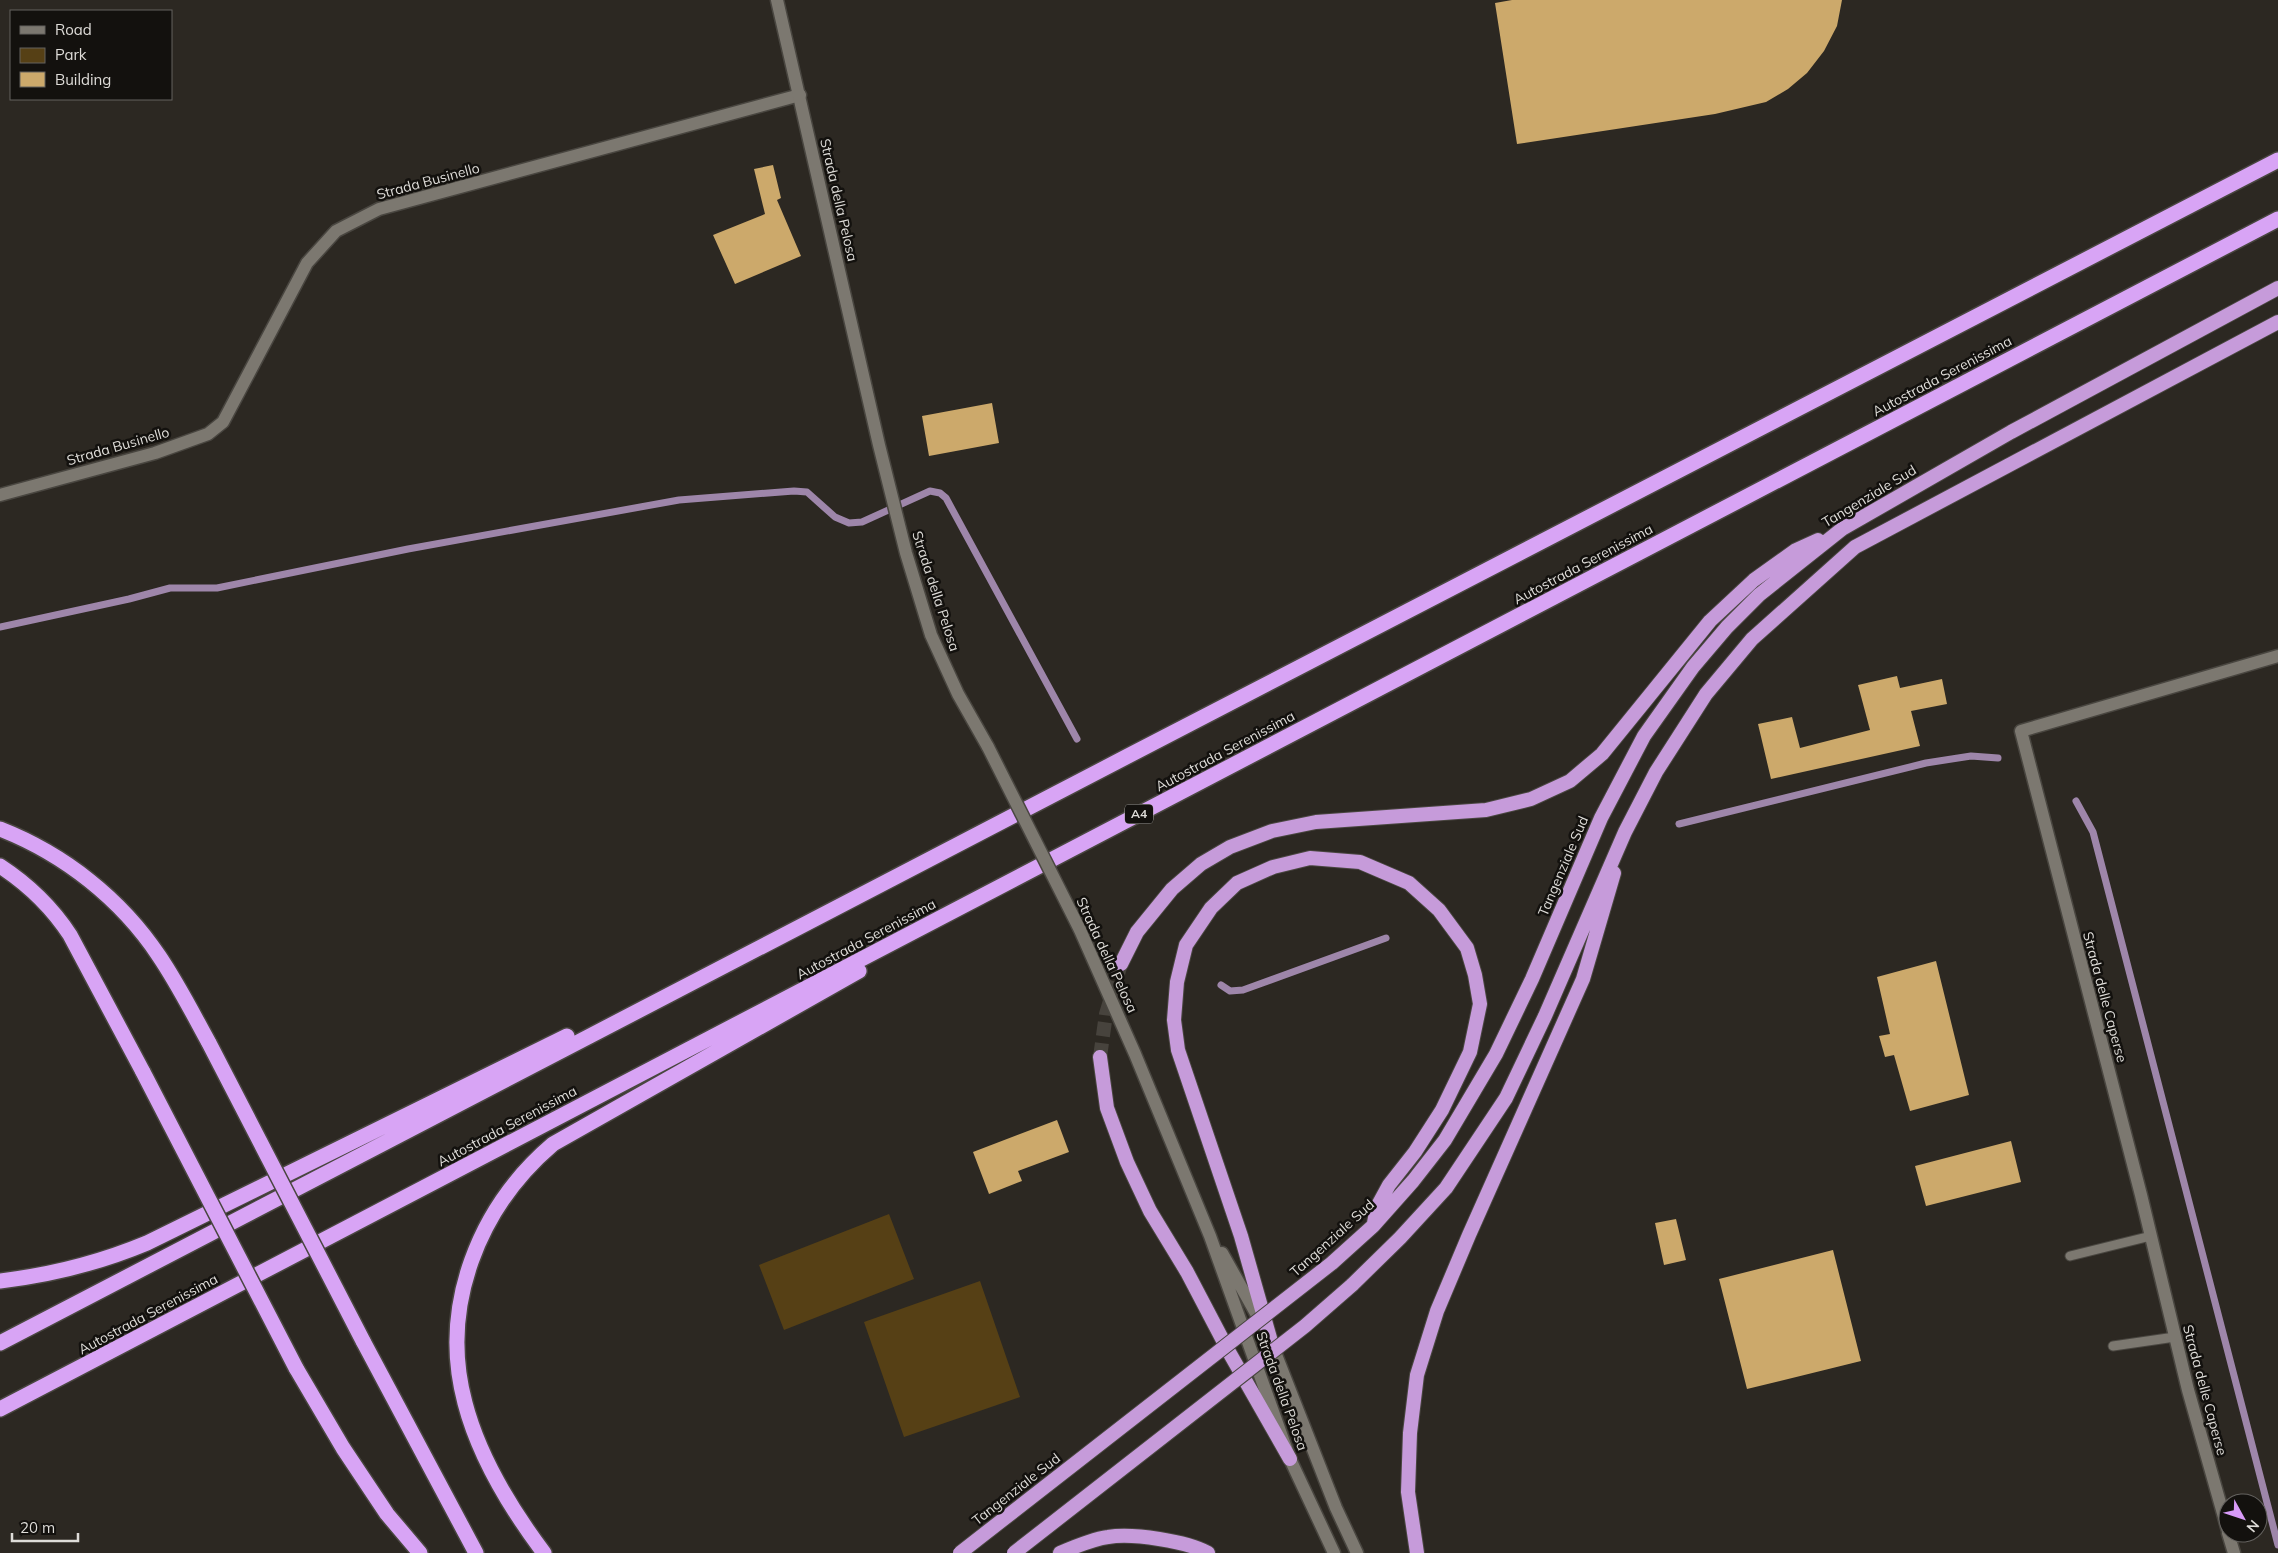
<svg xmlns="http://www.w3.org/2000/svg" width="2278" height="1553" font-family="Mulish,sans-serif">
<style>
.green{fill:#564015}
.lines{fill:none;stroke-linecap:round;stroke-linejoin:round}
.stream{stroke:#9e86aa;stroke-width:7}
.building{fill:#cca96b}
.trunk-tunnel{stroke:#47433d;stroke-width:14;stroke-dasharray:14 7;stroke-linecap:butt}
.service-casing{stroke:#494640;stroke-width:11}
.minor-casing{stroke:#494640;stroke-width:15}
.tertiary-casing{stroke:#494640;stroke-width:15}
.trunk-casing{stroke:#494640;stroke-width:16}
.motorway-casing{stroke:#494640;stroke-width:18}
.service{stroke:#7c7870;stroke-width:9}
.minor{stroke:#7c7870;stroke-width:12}
.tertiary{stroke:#7c7870;stroke-width:12}
.trunk{stroke:#c69bda;stroke-width:14}
.motorway{stroke:#d8a4f5;stroke-width:15}
.tertiary-bridge-casing{stroke:#494640;stroke-width:15;stroke-linecap:butt}
.trunk-bridge-casing{stroke:#494640;stroke-width:16;stroke-linecap:butt}
.motorway-bridge-casing{stroke:#494640;stroke-width:18;stroke-linecap:butt}
.tertiary-bridge{stroke:#7c7870;stroke-width:12}
.trunk-bridge{stroke:#c69bda;stroke-width:14}
.motorway-bridge{stroke:#d8a4f5;stroke-width:15}
.labels{text-anchor:middle;stroke-width:5;stroke-linejoin:round;paint-order:stroke}
.shield{fill:#13110e;stroke:#a19f9b;stroke-width:1}
.shield-label{font-size:12px;font-weight:bold;fill:#dedcd8}
.street-label{font-size:14px;fill:#dedcd8;stroke:#13110e}
</style>
<rect width="100%" height="100%" fill="#2c2822"/>
<path class="green" d="M889,1214l25,65 -130,51 -25,-65z
M980,1281l40,116 -116,40 -40,-115z"/>
<g class="lines">
<path class="stream" d="M0,627l129,-28 41,-11h47l191,-39 271,-49 115,-9 13,1 28,25 14,6 13,-1 68,-31 10,2 6,5 131,241
M2076,801l17,31 185,713
M1679,824l247,-61 45,-7 27,2
M1221,985l9,6 13,-1 143,-52"/>
</g>
<path class="building" d="M1512,0h330l-5,26 -13,25 -17,22 -19,16 -22,13 -51,12 -198,30 -22,-141z
M773,165l8,33 -4,2 24,56 -66,28 -22,-49 52,-21 -11,-45z
M992,403l7,40 -70,13 -7,-40z
M1897,676l3,12 42,-9 5,25 -36,7 9,35 -149,33 -13,-55 34,-7 8,31 70,-18 -12,-45z
M1936,961l33,134 -59,16 -16,-56 -9,2 -6,-21 11,-2 -13,-57z
M1057,1120l12,32 -51,19 4,10 -33,13 -16,-42z
M2011,1141l10,41 -95,24 -11,-40z
M1676,1219l10,41 -22,5 -9,-42z
M1833,1250l28,111 -114,28 -28,-110z"/>
<g class="lines">
<path class="trunk-tunnel" d="M1100,1057l6,-43 15,-50"/>
<g class="service-casing">
<path id="service" d="M2070,1256l81,-20
M2113,1346l62,-9"/>
</g>
<g class="minor-casing">
<path id="minor" d="M0,495l155,-42 53,-19 15,-12 84,-159 29,-32 43,-22 421,-114
M2228,1531l-40,-141 -47,-195 -120,-464 257,-75
M2228,1533l6,20"/>
</g>
<g class="tertiary-casing">
<path id="tertiary" d="M777,0l102,445 27,108 25,82 27,59 30,53
M1080,930l55,124 75,182 80,223 44,94
M1222,1253l40,71
M1271,1342l65,166 21,45"/>
</g>
<g class="trunk-casing">
<path id="trunk" d="M1121,964l16,-32 35,-43 29,-25 29,-17 42,-16 44,-9 170,-12 45,-11 39,-18 32,-27 108,-133 44,-41 42,-30 22,-10
M1100,1057l7,51 20,54 23,49 37,61 42,80 61,107
M1332,1263l41,-37 40,-45 32,-41 51,-86 36,-75 69,-161 43,-82 49,-69 34,-40 32,-32 83,-66 169,-97 267,-144
M1352,1285l48,-47 46,-50 60,-90 39,-82 80,-184 31,-60 50,-78 46,-55 103,-92 423,-225
M1270,1338l-29,-102 -63,-186 -4,-30 3,-38 9,-37 25,-37 26,-25 36,-16 37,-9 50,4 49,21 30,27 28,38 8,27 5,29 -10,48 -28,58 -27,42 -26,33 -12,22 -3,16
M1060,1553c14,-6 33,-14 48,-16 25,-4 78,4 100,16
M1417,1553l-9,-61 2,-59 7,-58 20,-64 32,-76 114,-256 31,-106"/>
</g>
<g class="motorway-casing">
<path id="motorway" d="M0,829c64,25 121,70 159,127 19,28 34,58 50,87
M0,866c29,19 51,40 70,69l73,137
M0,1281c51,-6 99,-18 147,-38l420,-207
M363,1341l113,212
M0,1343l1126,-586 1152,-597
M296,1368l47,80 44,66 33,39
M0,1409l2278,-1190
M544,1553c-33,-44 -65,-96 -79,-150 -26,-97 14,-196 88,-259l306,-173"/>
</g>
<use href="#service" class="service"/>
<use href="#minor" class="minor"/>
<use href="#tertiary" class="tertiary"/>
<use href="#trunk" class="trunk"/>
<use href="#motorway" class="motorway"/>
<g class="tertiary-bridge-casing">
<path id="tertiary-bridge" d="M988,747l92,183"/>
</g>
<g class="trunk-bridge-casing">
<path id="trunk-bridge" d="M960,1553l372,-290
M1014,1553l291,-227 47,-41"/>
</g>
<g class="motorway-bridge-casing">
<path id="motorway-bridge" d="M209,1043l154,298
M143,1072l153,296"/>
</g>
<use href="#tertiary-bridge" class="tertiary-bridge"/>
<use href="#trunk-bridge" class="trunk-bridge"/>
<use href="#motorway-bridge" class="motorway-bridge"/>
</g>
<g class="labels">
<rect class="shield" x="1125" y="804.5" width="28" height="19" rx="4"/>
<g class="shield-label">
<text x="1139" y="818">A4</text>
</g>
<g class="street-label">
<text transform="translate(428 181) rotate(-15)" y="5">Strada Businello</text>
<text transform="translate(839 200) rotate(77)" y="5">Strada della Pelosa</text>
<text transform="translate(1942 376) rotate(-28)" y="5">Autostrada Serenissima</text>
<text transform="translate(118 446) rotate(-16)" y="5">Strada Businello</text>
<text transform="translate(1869 496) rotate(-31)" y="5">Tangenziale Sud</text>
<text transform="translate(1583 564) rotate(-28)" y="5">Autostrada Serenissima</text>
<text transform="translate(936 591) rotate(72)" y="5">Strada della Pelosa</text>
<text transform="translate(1225 751) rotate(-28)" y="5">Autostrada Serenissima</text>
<text transform="translate(1563 866) rotate(-67)" y="5">Tangenziale Sud</text>
<text transform="translate(866 939) rotate(-28)" y="5">Autostrada Serenissima</text>
<text transform="translate(1107 955) rotate(65)" y="5">Strada della Pelosa</text>
<text transform="translate(2105 997) rotate(75)" y="5">Strada delle Caperse</text>
<text transform="translate(507 1126) rotate(-28)" y="5">Autostrada Serenissima</text>
<text transform="translate(1332 1238) rotate(-42)" y="5">Tangenziale Sud</text>
<text transform="translate(148 1314) rotate(-28)" y="5">Autostrada Serenissima</text>
<text transform="translate(2205 1390) rotate(75)" y="5">Strada delle Caperse</text>
<text transform="translate(1282 1391) rotate(70)" y="5">Strada della Pelosa</text>
<text transform="translate(1016 1489) rotate(-38)" y="5">Tangenziale Sud</text>
</g>
</g>
<rect x="10" y="10" width="162" height="90" fill="#13110e" stroke="#64625f"/>
<rect x="20" y="26" width="25" height="8" fill="#7c7870" stroke="#64625f"/>
<text x="55" y="35" font-size="15" fill="#dedcd8">Road</text>
<rect x="20" y="48" width="25" height="15" fill="#564015" stroke="#64625f"/>
<text x="55" y="60" font-size="15" fill="#dedcd8">Park</text>
<rect x="20" y="72" width="25" height="15" fill="#cca96b" stroke="#64625f"/>
<text x="55" y="85" font-size="15" fill="#dedcd8">Building</text>
<g transform="translate(2243 1518) rotate(130)"><circle r="24" fill="#13110e" stroke="#64625f"/>
<path d="M0-4L9 19L0 12L-9 19Z" fill="#d89bf8"/>
<text y="-8" font-size="14" font-weight="bold" text-anchor="middle" fill="#dedcd8">N</text>
</g>
<path d="M12 1533v8h66v-8" fill="none" stroke="#dedcd8" stroke-width="2.5"/>
<text x="20" y="1533" font-size="15" fill="#dedcd8" stroke="#13110e" stroke-width="4" paint-order="stroke">20 m</text>
</svg>
